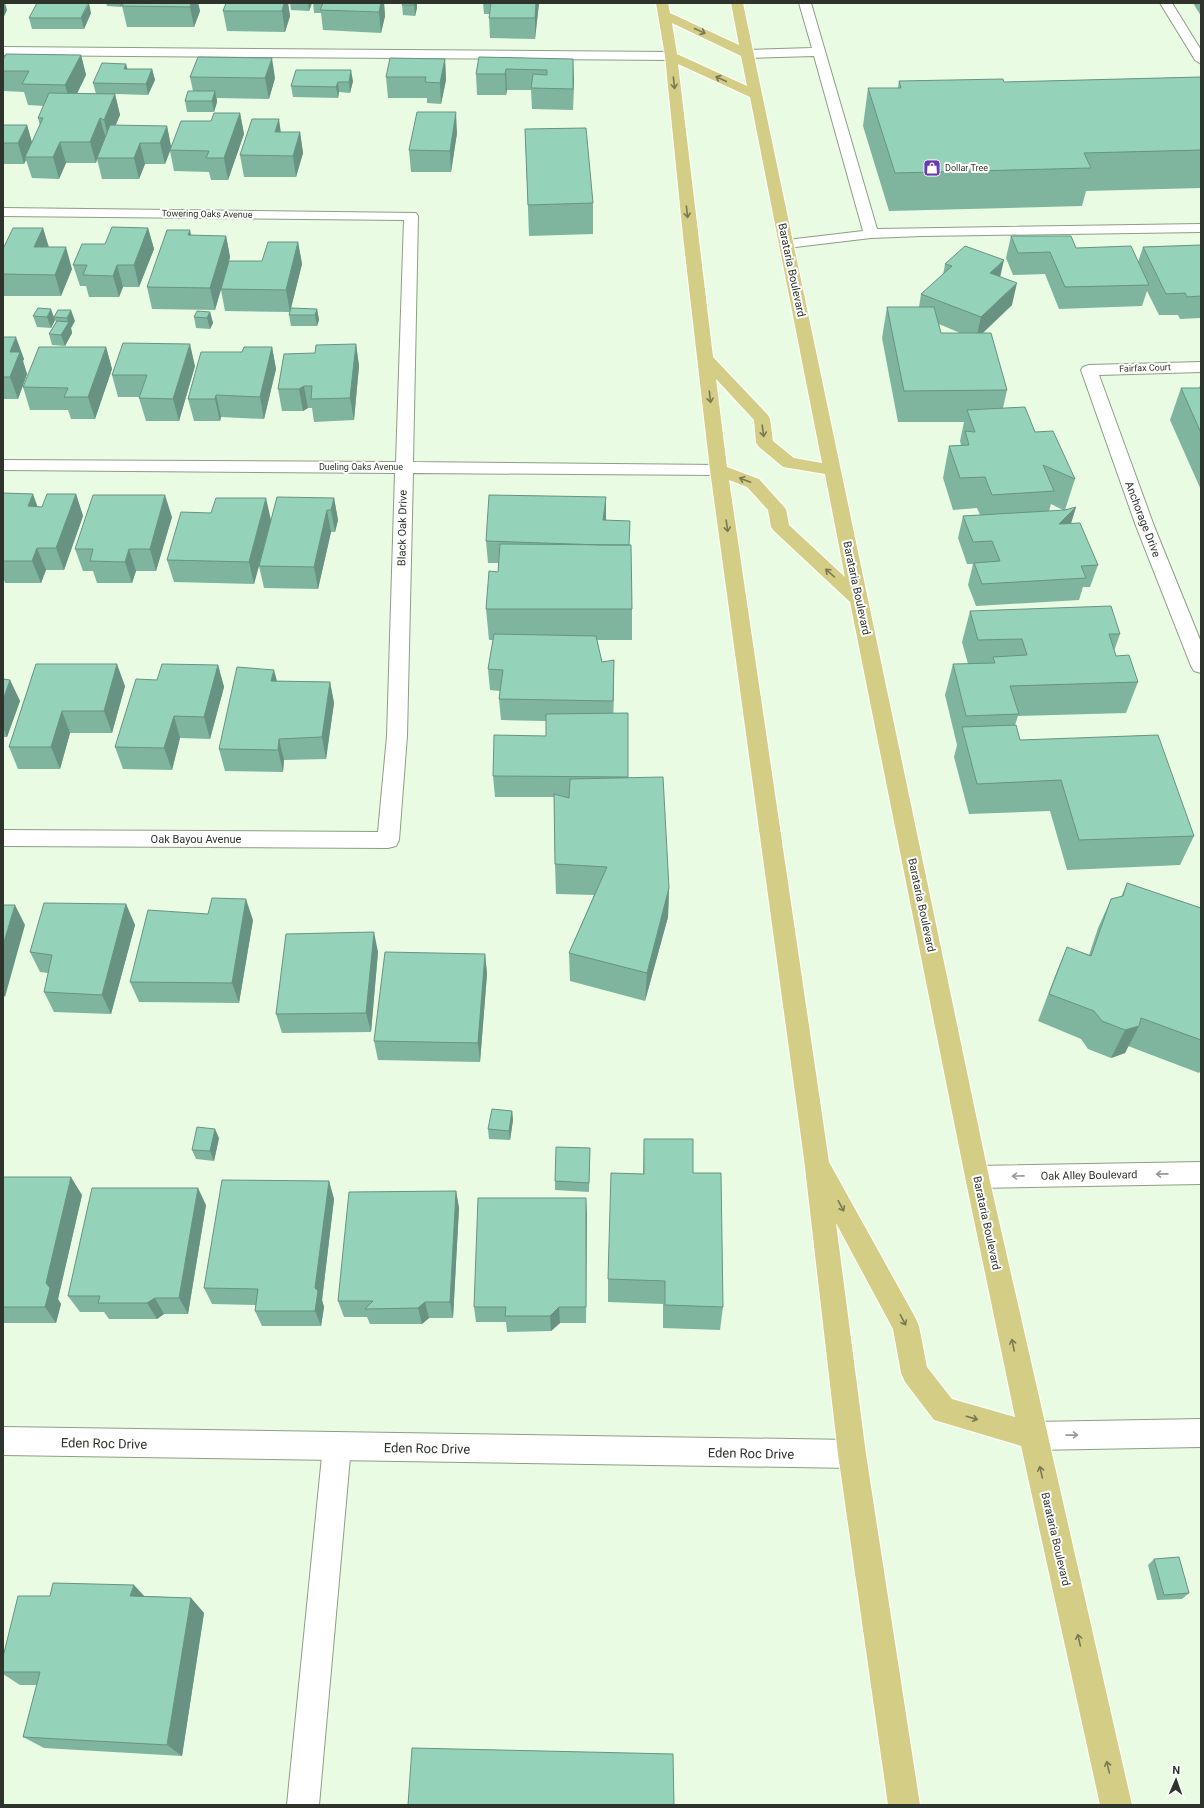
<svg xmlns="http://www.w3.org/2000/svg" width="1204" height="1808" font-family="Roboto,sans-serif">
<style>
.lines{fill:none;stroke-linecap:round;stroke-linejoin:round}
.service-casing{stroke:#8e9d87;stroke-width:2}
.minor-casing{stroke:#8e9d87;stroke-width:2}
.primary-casing{stroke:#fff;stroke-width:2}
.service{fill:#fff;fill-rule:evenodd}
.minor{fill:#fff;fill-rule:evenodd}
.primary{fill:#d4cd85;fill-rule:evenodd}
.wall{fill:#7fb59f;fill-rule:evenodd}
.shaded-wall{fill:#689382}
.building{fill:#94d2b9;stroke:#689382}
.oneway{stroke:#797954}
.oneway2{stroke:#969a95}
.labels{text-anchor:middle;stroke-width:4;stroke-linejoin:round;paint-order:stroke}
.far-poi-label{font-size:9px;fill:#2e342b;stroke:#fff;text-anchor:start}
.far-street-label{font-size:9px;fill:#2e342b;stroke:#fff}
.street-label{font-size:11px;fill:#2e342b;stroke:#fff}
.near-street-label{font-size:13px;fill:#2e342b;stroke:#fff}
</style>
<rect width="100%" height="100%" fill="#eafbe3"/>
<g class="lines">
<g class="service-casing">
<path id="service" d="M799,3h12l66,226 324,-5v8l-279,4 -51,2 -84,10 -5,-1 -2,-3 2,-3 5,-1 76,-9 -49,-175 -66,2 -6,-4 6,-4 64,-2z
M1160,3h12l29,47v14l-6,-4z
M337,1432l10,4 4,10 -32,359h-32l36,-359 4,-10z"/>
</g>
<g class="minor-casing">
<path id="minor" d="M3,47l668,5 6,4 -6,4 -668,-5z
M3,208l413,5 2,3 -5,246 306,3 6,1 3,4 -3,4 -6,1 -306,-2 -6,263 -8,104 -3,6 -8,2 -385,-2v-16l375,2 9,-96 8,-263 -392,-3v-10l393,2 8,-242 -401,-4z
M1201,362v10l-102,3 55,151 47,116v31l-7,-2 -3,-5 -55,-140 -55,-156 2,-3 6,-2z
M1201,1162v22l-224,4 -9,-3 -3,-8 3,-8 9,-3z
M1201,1419v28l-168,3 -10,-4 -4,-10 4,-10 10,-4z
M3,1427l849,13 10,4 4,10 -4,10 -10,4 -849,-13z"/>
</g>
<g class="primary-casing">
<path id="primary" d="M656,3h12l2,10 69,32 -8,-42h12l246,1174 143,628h-32l-79,-359 -87,-26 -29,-38 -4,-9 -8,-44 -57,-106 30,231 54,351h-32l-50,-351 -34,-295 -94,-689 -27,-234 -18,-180zM672,23l69,33 6,30 -70,-32zM678,64l72,33 72,366 -28,-5 -21,-17 -3,-22 -2,-4 -55,-58zM716,379l38,41 2,23 3,4 24,20 42,7 20,103 -56,-52 -3,-16 -27,-30 -32,-12zM729,480l18,7 21,23 3,17 3,4 76,71 115,575 50,240 -63,-18 -25,-32 -8,-41 -4,-9 -86,-155z"/>
</g>
<use href="#service" class="service"/>
<use href="#minor" class="minor"/>
<use href="#primary" class="primary"/>
</g>
<path class="wall" d="M106,3h17l-2,4 -14,-1z
M124,3h74l2,8 -6,16h-67l-5,-21z
M288,3l2,13 -5,16 -58,-1 -4,-20z
M290,3h22l-3,8 -18,-1z
M313,3h71l1,13 -4,17 -58,-3 -2,-17h-7z
M403,3h14v5l-2,8 -12,-1 -1,-10z
M483,3h56l-4,36 -45,-1 -1,-20 1,-4h-6z
M1193,3h8v13z
M91,13l-7,16h-52l-3,-11z
M81,55l5,20 -9,18 19,1 -3,-11 34,-14h25l3,11 -7,15 -33,-1 5,21 -5,11h52l4,20 40,-25 29,-8 4,21 -16,46h-17l-2,-8 -35,-1 -4,-20 -5,13h-20l-6,15h-37l-5,-20 -1,4h-30l-7,16 -27,-1 -6,-18 -2,4h-20l-1,2v-41h24l5,18 8,-17 -2,-8 6,-12 -16,-1 -4,-13 -21,-1v-31z
M479,57l94,2v51l-41,-1 -1,-19h-24l-1,5h-29l-1,-21z
M445,59l1,21 -5,24 -14,-1v-5h-39l-2,-21z
M296,70l57,11 -3,12 -11,-1 -1,6 -45,-1 -2,-11z
M190,77l85,1 -6,21 -52,-1v4l-3,10h-27l-2,-11 8,-10z
M1201,77v111l-115,3 -4,15 -193,5 -26,-85 5,-38h30l1,-7 105,1z
M525,129l68,74v31l-64,2z
M281,132h19l3,21 -7,24h-52l-4,-22z
M457,133l-6,39h-40l-2,-22z
M43,228l6,19 23,22 -11,27h-58v-47z
M148,228l6,21 -15,38h-16l-4,10h-30l-3,-11h-6l-7,-21 32,-21z
M226,236l4,21 -1,4h33l36,-19 4,22 -12,48 -65,-1 -4,-21 -6,20 -63,-1 -5,-22z
M1011,236l65,12 62,14 5,-15 58,-2v73l-21,1 -2,-4h-19l-12,-24 -5,15 -83,3 -14,-35 -32,1 -7,-17z
M945,264l55,13 12,28 -29,28 24,57 -4,18 32,24 40,47 -10,31 11,-3 -5,17 27,41 -8,22h-7l-4,13 -103,6 -8,-21 5,-21h-6l-9,-26 5,-22 17,-1 -3,-7 -24,2 -10,-32 6,-32 12,-1 -1,-4 4,-19h-66l-16,-84 5,-31h32l2,-13 22,-19zM939,324l21,9h-19zM1051,504l14,7h-16z
M317,309l2,11 -2,6h-26l-2,-11z
M58,310l17,11 -4,7 1,5 -7,13 -13,-1 -3,-11 7,-12 -1,-2 -4,8 -14,-1 -4,-11 21,1z
M210,312l3,11 -3,6 -14,-1 -2,-11z
M3,337l21,22 -1,2 4,13 -9,25h-15z
M356,344l3,22 -5,54 -40,2 -2,-14h-4l-5,3h-21l-4,-22 37,-36z
M106,347l6,22 -17,50h-24l-3,-9h-38l-7,-23z
M272,347l4,22 -12,50 -43,-2 -1,4h-26l-6,-22 54,-47z
M195,366l-16,55h-33l-7,-23 1,-1h-22l-6,-22z
M1201,383v107l-31,-70 11,-32h18z
M3,493l34,14h5l34,-13 7,22 -19,54h-18l-5,13h-36l-2,-6z
M334,498l4,22 -3,12h-4l-13,57 -54,-1 -5,-22 -5,18 -80,-2 -7,-22 44,-47 60,7z
M172,517l-16,54h-20l-4,12h-35l-4,-12h-10l-8,-22z
M606,520l23,25 3,64v31h-35l5,22 12,-2 -1,53h15v65l41,110 -1,29 -23,84 -75,-20 -1,-28 25,-58 -38,-1 -1,-30 -1,-67h-59l-2,-21 53,-40v-15l-45,-1 -2,-21 1,-8 -10,-1 -2,-21 5,-29h-4l-3,-31 12,-37v-9h-10l-2,-22z
M970,611l150,23 -6,17 2,5 22,26 -12,31 -108,3 -3,9 5,15 174,96 -14,29 -113,5 -17,-59 -81,3 -15,-57 3,-12 -12,-50 8,-31h15l-6,-22z
M36,664l89,22 -13,47h-42l-10,36h-42l-9,-22z
M218,665l6,22 -14,52 -30,-1 -8,32 -49,-1 -8,-22 42,-67z
M3,679l7,1 10,21 -13,36h-4z
M277,681l53,1 4,21 -8,56 -42,1 -1,12 -58,-1 -6,-22z
M1127,883l74,25v162l-2,3 -71,-27 -3,7 -14,5 -23,-9 -7,-10 -43,-18 17,-45 12,-29 22,8 9,-27 13,-29 10,-2z
M126,904l9,21 -24,89 -57,-2 -10,-20 4,-19 -8,-1 -10,-20z
M253,920l-14,83 -100,-1 -9,-20z
M378,952l-7,80 -89,1 -6,-19z
M485,954l2,20 -7,88 -102,-2 -4,-19z
M512,1111l1,9 -3,20 -21,-1 -1,-10z
M219,1138l-5,23 -18,-2 -4,-9z
M644,1139l49,34 30,134 -3,23 -57,-2v-24l-55,-2v-23l35,-105z
M590,1148l-1,44 -34,-2v-9z
M3,1177l79,18 -24,104 3,5 -5,19h-53z
M329,1181l5,18 -12,101 2,7 -3,19h-59l-7,-15 1,-6 -44,-1 -8,-16z
M456,1191l3,17 -6,110h-24l-7,6h-52l-3,-7h-23l-6,-16z
M586,1198v125h-26l-9,8 -44,1 -1,-10h-30l-2,-15z
M206,1205l-18,109h-24l-7,5h-48l-5,-7h-24l-12,-16z
M1154,1559l35,34 -7,6 -25,1 -9,-35z
M145,1596l46,2 13,15 -22,143 -138,-8 -21,-11 14,-52h-17l-17,-11v-17z"/>
<path class="shaded-wall" d="M3,3h2l2,7 -4,9z
M89,3l2,10 -7,16 -3,-11z
M120,3h3l-2,4z
M191,3h7l2,8 -6,16 -4,-20z
M284,3h4l2,13 -5,16 -3,-21z
M308,3h4l-3,8z
M381,3h3l1,13 -4,17 -2,-21z
M414,3h3v5l-2,8 -1,-11z
M536,3h3l-4,36v-21z
M81,55l5,20 -13,27h-3l-5,-17z
M272,58l3,20 -6,21 -4,-21z
M445,59l1,21 -5,24 -1,-21z
M573,59l1,21 -1,30z
M126,64l3,10 -5,-5z
M152,69l3,11 -7,15 -2,-11z
M506,69l1,21 -1,5 -1,-21z
M351,70l2,11 -3,12 -1,-11z
M338,82l1,10 -1,6 -2,-11z
M215,91l2,11 -3,10 -2,-11z
M115,94l5,21 -11,26 -5,-21z
M456,112l1,21 -6,39 -1,-21z
M240,113l4,21 -16,46 -4,-22z
M100,118l6,21 -9,19v1l-1,4 -6,-21z
M279,119l3,21 -7,-8z
M27,125l6,21 -8,11 1,3 -2,4 -6,-21z
M167,126l4,21 -1,3v1l-5,13 -5,-21z
M300,132l3,21 -7,24 -3,-21z
M60,142l6,21 -7,16 -6,-22z
M140,143l5,21 -6,15 -5,-21z
M43,228l6,21 -15,-2z
M148,228l6,21 -15,38 -5,-22z
M190,230l5,22 -7,-17z
M226,236l4,21 -15,53 -5,-22z
M298,242l4,22 -12,48 -4,-22z
M66,247l6,22 -11,27 -6,-21z
M1004,260l-5,22 -9,-9z
M117,265l6,22 -4,10 -6,-21z
M1017,283l-5,22 -36,34 5,-22z
M51,309l4,11 -4,8 -4,-11z
M317,309l2,11 -2,6 -2,-11z
M71,310l4,11 -4,7 1,5 -7,13 -4,-11 7,-13 -1,-4z
M210,312l3,11 -3,6 -3,-11z
M16,337l8,22 -1,2 4,13 -9,25 -8,-22v-25z
M190,344l5,22 -16,55 -6,-22z
M356,344l3,22 -5,54 -4,-22z
M106,347l6,22 -17,50 -7,-22z
M272,347l4,22 -12,50 -4,-22z
M304,386l4,22 -5,3 -4,-22z
M216,395l5,22 -1,4 -5,-22z
M33,494l8,22 -13,-10z
M76,494l7,22 -19,54 -8,-22z
M165,495l7,22 -16,54 -6,-22z
M606,497v22l-3,23v-22z
M266,498l5,22 -17,64 -5,-22z
M334,498l4,22 -3,12 -4,-22z
M1076,507l-7,22 -10,-5z
M327,510l4,22 -13,57 -4,-22z
M37,548l9,22 -5,13 -9,-22z
M129,549l7,22 -4,12 -7,-21z
M614,660v22l-1,40v-21z
M117,664l8,22 -13,47 -8,-22z
M218,665l6,22 -14,52 -6,-22z
M274,670l6,22 -9,-11z
M10,680l10,21 -13,36 -4,-10v-27z
M330,682l4,21 -8,56 -4,-22z
M62,711l8,22 -10,36 -9,-22z
M174,716l6,22 -8,32 -8,-22z
M279,739l5,21 -1,12 -5,-22z
M669,888l-1,29 -23,84 2,-28z
M246,899l7,21 -14,83 -7,-20z
M126,904l9,21 -24,89 -9,-19z
M15,905l10,20 -20,72 -2,-2v-50z
M374,932l4,20 -7,80 -5,-19z
M485,954l2,20 -7,88 -2,-19z
M1139,1026l-14,27 -14,5 14,-28z
M512,1111l1,9 -3,20 -1,-9z
M215,1129l4,9 -5,23 -4,-10z
M71,1177l11,18 -24,104 3,5 -5,19 -11,-16 1,-24z
M329,1181l5,18 -12,101 2,7 -3,19 -6,-15v-23z
M198,1188l8,17 -18,109 -9,-16z
M456,1191l3,17 -6,110 -3,-16z
M586,1198l1,17 -1,108z
M155,1298l9,16 -7,5 -10,-16z
M425,1302l4,16 -7,6 -4,-16z
M559,1307l1,16 -9,8 -1,-15z
M134,1585l15,16 -19,-5z
M191,1598l13,15 -22,143 -15,-11z"/>
<path class="building" d="M37,3h51l-7,15h-52z
M124,3h67l-1,4 -68,-1z
M226,3h58l-2,8h-59z
M323,3h58l-2,9 -59,-2z
M403,3h11v2h-12z
M491,3h45l-1,15h-46z
M6,54l75,1 -16,30 -43,-1 7,-13h-26v-11z
M198,57l74,1 -7,20 -75,-1z
M479,57l94,2v30l-42,-1 2,-14 14,1v-5l-41,-1 -1,5h-29z
M390,58l55,1 -5,24 -15,-1 1,-5h-40z
M102,63l24,1 -2,5h28l-6,15 -53,-1z
M296,70h55l-2,12h-11l-2,5 -45,-1z
M1201,77v73l-117,3 7,15 -196,5 -27,-85h33l-2,-7 104,-2 1,3z
M188,91h27l-3,10h-27z
M49,93l66,1 -11,26 -4,-2 -10,24h-30l-7,15h-28l18,-39h-5z
M417,112h39l-6,39 -41,-1z
M214,113h26l-16,45h-18l3,-7 -39,-1 11,-29h30z
M252,119h27l-4,13h25l-7,24 -53,-1z
M3,125h24l-9,18h-15z
M110,125l57,1 -7,17h-20l-6,15h-37z
M586,128l7,75 -65,2 -3,-76z
M112,227l36,1 -14,37h-17l-4,11 -30,-1 4,-10h-14l9,-21h23z
M13,228h30l-9,19h32l-11,28 -52,-1v-25z
M167,230h23l-2,5 38,1 -16,52 -63,-1z
M1011,236h60l5,12 55,-2 18,39 -84,2 -15,-35 -32,1z
M268,242h30l-12,48 -65,-1 8,-28h33z
M1201,245v51l-14,1 -2,-4 -19,1 -23,-47z
M965,246l39,14 -14,13 27,10 -36,34 -60,-23 31,-28 -7,-2z
M887,307h47l7,26h50l16,57 -103,1z
M38,308l13,1 -4,8 -14,-1z
M291,308l26,1 -2,6h-26z
M58,310h13l-4,8 -13,-1z
M197,311l13,1 -3,6 -13,-1z
M57,321l12,1 -8,13 -12,-1z
M3,337h13l-6,15h10l-10,25h-7z
M123,343l67,1 -17,55 -34,-1 8,-23h-35z
M356,344l-6,54 -39,1 1,-13h-8l-5,3h-21l6,-35 31,-1 1,-8z
M39,347h67l-18,50h-24l4,-9 -45,-1z
M244,347h28l-12,50 -44,-2 -1,4h-27l13,-47h41z
M1181,388h20v45z
M1025,407l10,25 18,-1 22,48 -32,-14 11,26 -62,4 -7,-18 -25,1 -11,-32 20,-1 -4,-14 10,1 -8,-22z
M3,493l30,1 -5,12 14,1 5,-13h29l-20,54h-19l-5,13h-29z
M93,495h72l-15,54h-21l-4,13 -35,-1 3,-12h-18z
M489,495l117,2 -3,23 27,1 -1,24h-28l-115,-4z
M277,497l57,1 -3,12h-4l-13,57 -55,-1z
M216,498h50l-17,64 -82,-2 14,-48 30,1z
M1076,507l-17,17 21,-1 18,42 -17,1 5,12 -104,6 -8,-21 26,-2 -8,-20 -19,1 -10,-26 102,-6z
M500,544l131,1 1,64h-146l3,-38 9,1z
M1111,606l9,28h-11l7,22 13,-1 9,27 -128,4 9,28 -53,2 -13,-52 42,-1 -2,-6 34,-2 -5,-16 -44,1 -8,-29z
M494,634l102,2 6,26 12,-2 -1,41 -114,-2 4,-29 -15,-1z
M36,664h81l-13,47h-42l-11,36h-42z
M162,664l56,1 -14,52 -30,-1 -10,32 -49,-1 21,-68 21,1z
M237,667l37,3 -3,11 59,1 -8,55 -43,2 -1,11 -59,-1z
M3,679l7,1 -7,20z
M628,713v64l-135,-1 1,-41 52,1v-22z
M1016,725l4,15 138,-5 36,101 -115,4 -18,-60 -84,4 -15,-57z
M663,777l6,111 -22,85 -78,-20 38,-86 -52,-3 -1,-70 15,4 1,-19z
M1127,883l74,25v132l-60,-22 -2,8 -14,4 -23,-9 -8,-10 -45,-17 18,-47 24,9 20,-57 12,-3z
M212,898l34,1 -14,84 -102,-1 18,-72 60,4z
M44,903l82,1 -24,91 -58,-3 8,-37 -22,-3z
M3,905h12l-12,40z
M374,932l-8,81 -90,1 10,-80z
M385,952l100,2 -7,89 -104,-2z
M492,1109l20,2 -3,20 -21,-2z
M197,1127l18,2 -5,22 -18,-1z
M644,1139h49v34h28l2,134 -58,-2v-24l-57,-2 3,-106 33,1z
M556,1147l34,1 -1,35 -34,-2z
M3,1177h68l-25,106 4,5 -5,19h-42z
M222,1180l107,1 -14,107 3,3 -3,20h-60l3,-22 -54,-1z
M92,1188h106l-19,110h-24l-8,5h-49l2,-7h-32z
M456,1191l-6,111h-25l-7,6 -53,1 8,-8h-35l11,-109z
M478,1198h108v109h-27l-9,9h-45l1,-9h-32z
M1179,1557l10,36 -25,2 -10,-36z
M53,1583l81,2 -4,11 61,2 -24,147 -144,-8 17,-65h-37v-15l15,-61h32z
M412,1748l261,6 1,51h-266z"/>
<defs><path id="oneway-shaft" d="M-6 0H5M1.5-3L5.5 0L1.5 3" fill="none" stroke-width="1.6" stroke-linecap="round" stroke-linejoin="round"/></defs>
<g class="oneway">
<use href="#oneway-shaft" transform="translate(700 31) rotate(25)"/>
<use href="#oneway-shaft" transform="translate(721 79) rotate(-155)"/>
<use href="#oneway-shaft" transform="translate(674 83) rotate(84)"/>
<use href="#oneway-shaft" transform="translate(687 212) rotate(84)"/>
<use href="#oneway-shaft" transform="translate(710 397) rotate(83)"/>
<use href="#oneway-shaft" transform="translate(763 431) rotate(82)"/>
<use href="#oneway-shaft" transform="translate(745 480) rotate(-159)"/>
<use href="#oneway-shaft" transform="translate(727 526) rotate(82)"/>
<use href="#oneway-shaft" transform="translate(830 573) rotate(-138)"/>
<use href="#oneway-shaft" transform="translate(841 1206) rotate(62)"/>
<use href="#oneway-shaft" transform="translate(903 1320) rotate(63)"/>
<use href="#oneway-shaft" transform="translate(1013 1345) rotate(-102)"/>
<use href="#oneway-shaft" transform="translate(972 1418) rotate(16)"/>
<use href="#oneway-shaft" transform="translate(1041 1472) rotate(-103)"/>
<use href="#oneway-shaft" transform="translate(1079 1640) rotate(-103)"/>
<use href="#oneway-shaft" transform="translate(1108 1767) rotate(-103)"/>
</g>
<g class="oneway2">
<use href="#oneway-shaft" transform="translate(1162 1174) rotate(179)"/>
<use href="#oneway-shaft" transform="translate(1018 1176) rotate(179)"/>
<use href="#oneway-shaft" transform="translate(1072 1435) rotate(-1)"/>
</g>
<defs>
<g id="shop-square" transform="scale(0.9)"><rect x="-9" y="-9" width="18" height="18" rx="4" fill="#683bb3" stroke="#fff"/><path d="M-5-2.5h2.3a2.7 3.5 0 0 1 5.4 0H5L5.5 6h-11ZM-1.5-2.5h3a1.5 2.3 0 0 0-3 0Z" fill="#fff"/></g>
</defs>
<g fill-rule="evenodd">
<use href="#shop-square" x="932" y="168"/>
</g>
<g class="labels">
<g class="far-poi-label">
<text x="945" y="171">Dollar Tree</text>
</g>
<g class="far-street-label">
<text transform="translate(207 214) rotate(1)" y="3">Towering Oaks Avenue</text>
<text transform="translate(1145 368) rotate(-2)" y="3">Fairfax Court</text>
<text x="361" y="470">Dueling Oaks Avenue</text>
</g>
<g class="street-label">
<text transform="translate(792 270) rotate(78)" y="4">Barataria Boulevard</text>
<text transform="translate(1143 519) rotate(69)" y="4">Anchorage Drive</text>
<text transform="translate(402 528) rotate(-89)" y="4">Black Oak Drive</text>
<text transform="translate(857 588) rotate(78)" y="4">Barataria Boulevard</text>
<text x="196" y="843">Oak Bayou Avenue</text>
<text transform="translate(922 905) rotate(78)" y="4">Barataria Boulevard</text>
<text transform="translate(1089 1175) rotate(-1)" y="4">Oak Alley Boulevard</text>
<text transform="translate(987 1223) rotate(78)" y="4">Barataria Boulevard</text>
<text transform="translate(1056 1539) rotate(77)" y="4">Barataria Boulevard</text>
</g>
<g class="near-street-label">
<text transform="translate(104 1443) rotate(1)" y="5">Eden Roc Drive</text>
<text transform="translate(427 1448) rotate(1)" y="5">Eden Roc Drive</text>
<text transform="translate(751 1453) rotate(1)" y="5">Eden Roc Drive</text>
</g>
</g>
<rect width="1204" height="1808" fill="none" stroke="#2e342b" stroke-width="8"/>
<g transform="translate(1176 1780) rotate(2)" stroke="#ffffff" stroke-width="3" paint-order="stroke">
<path d="M0-3L7 15L0 10L-7 15Z" fill="#2e342b"/>
<text y="-6" font-size="11" font-weight="bold" text-anchor="middle" fill="#2e342b">N</text>
</g>
</svg>
